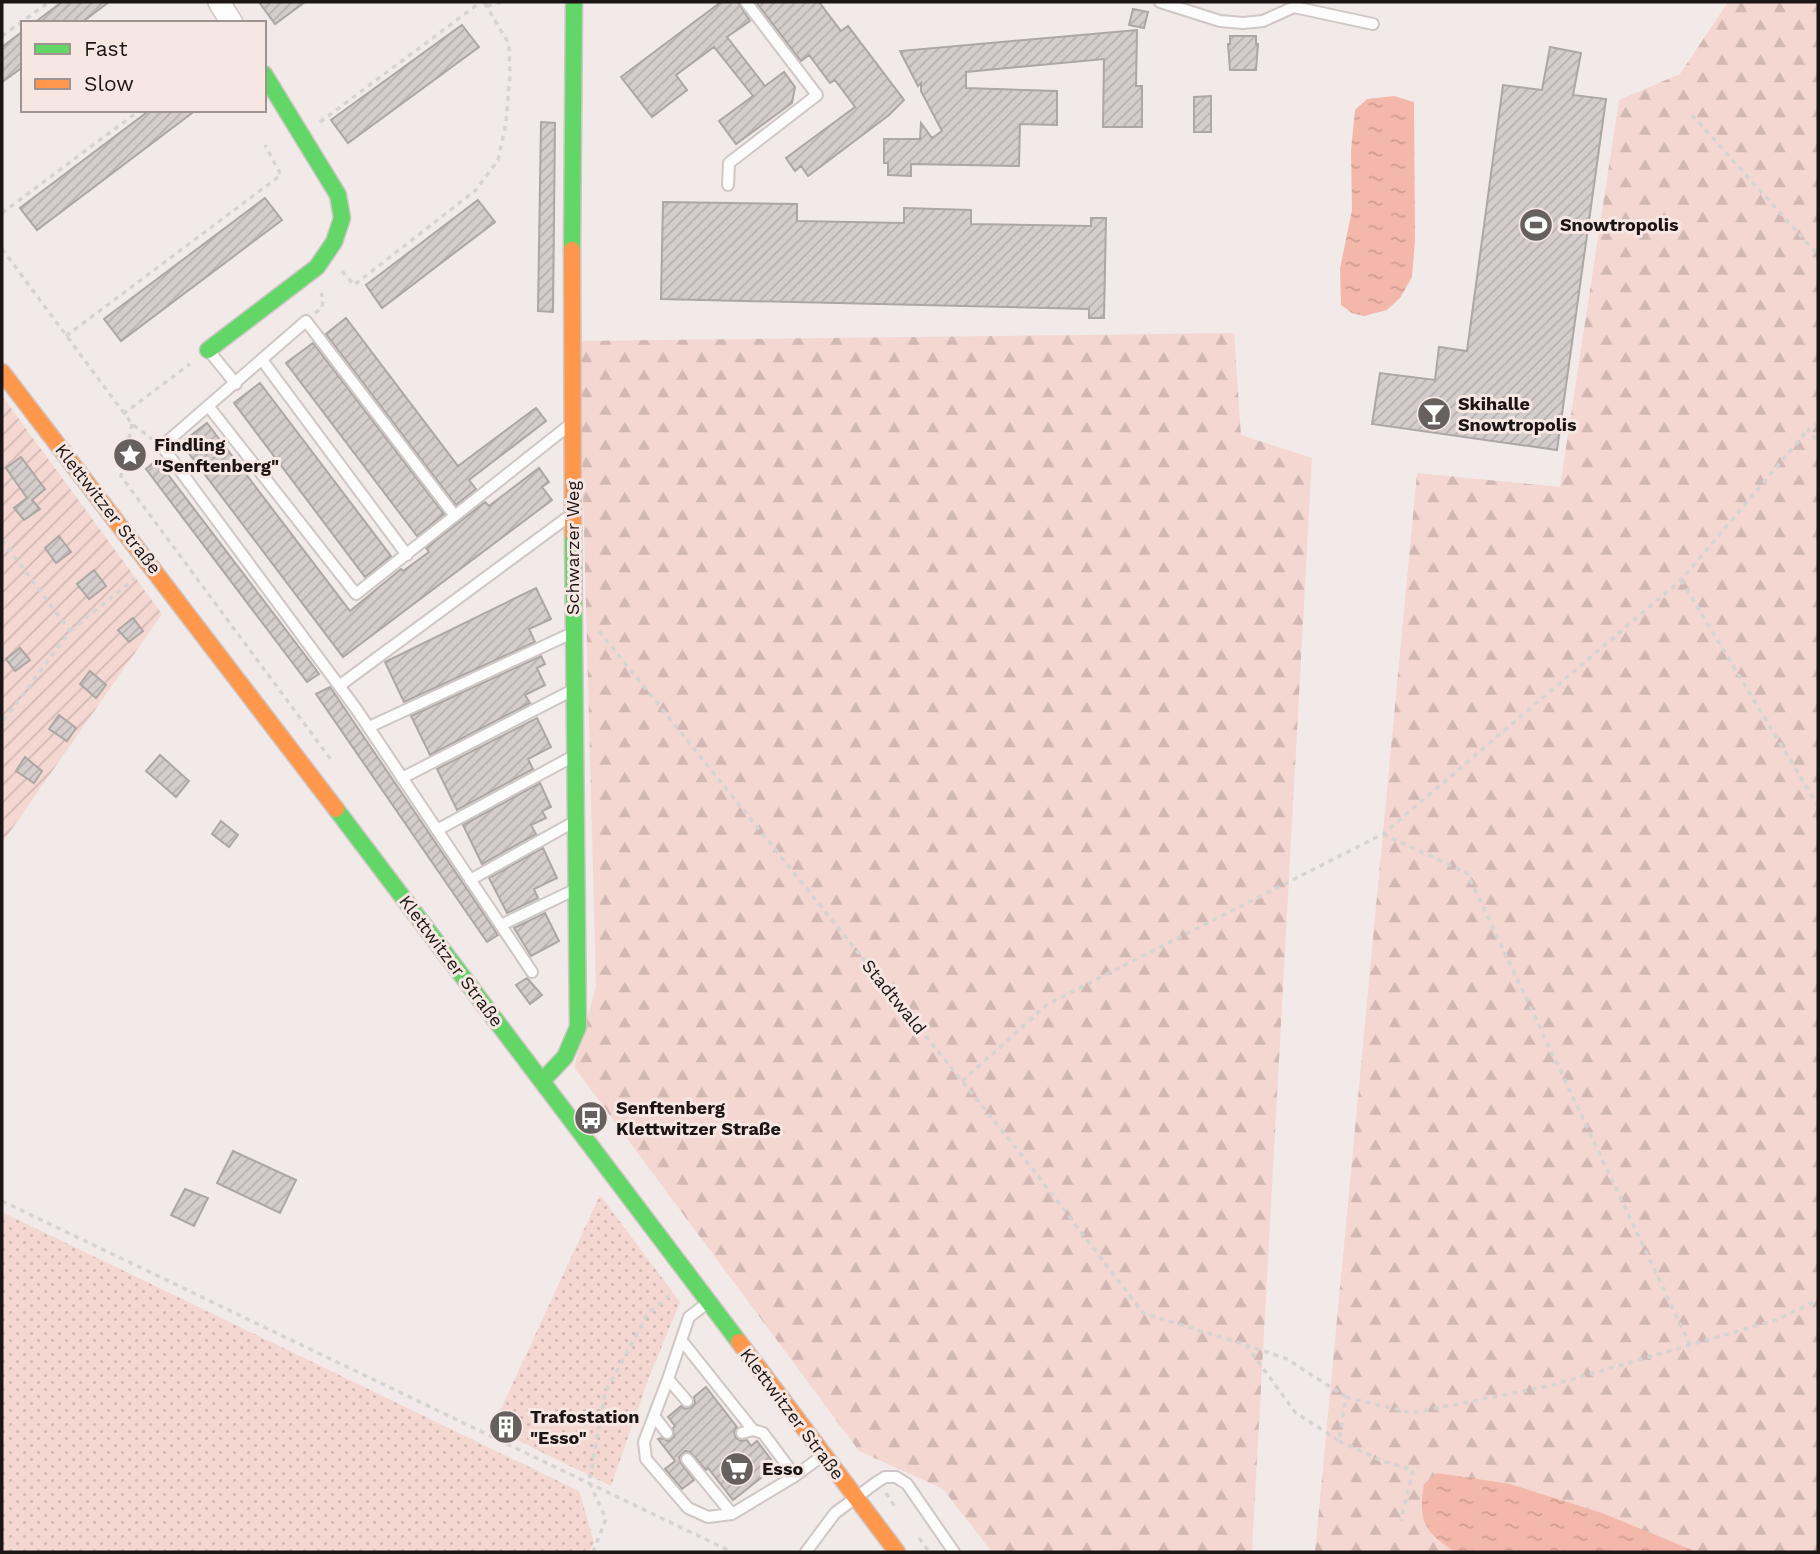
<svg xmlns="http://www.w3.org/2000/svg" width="1820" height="1554" font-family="'Work Sans',sans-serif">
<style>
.grass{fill:url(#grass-dots)}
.forest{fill:url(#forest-firs)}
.garden{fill:url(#garden-furrows)}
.water{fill:url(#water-ripples)}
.building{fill:url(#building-hatch);stroke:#aca6a4;stroke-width:2}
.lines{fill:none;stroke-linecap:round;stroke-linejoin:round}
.lane-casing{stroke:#cec7c5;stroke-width:14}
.street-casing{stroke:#cec7c5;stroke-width:24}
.fast-casing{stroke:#cec7c5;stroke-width:19}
.slow-casing{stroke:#cec7c5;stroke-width:19}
.path{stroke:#d6d4d3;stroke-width:3.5;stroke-dasharray:5 5;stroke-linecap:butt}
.lane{stroke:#fdfcfc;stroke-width:10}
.street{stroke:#fdfcfc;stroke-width:21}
.fast{stroke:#63d668;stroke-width:16}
.slow{stroke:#ff974d;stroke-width:16}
.labels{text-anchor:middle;stroke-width:6;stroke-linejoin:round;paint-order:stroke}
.poi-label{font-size:18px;font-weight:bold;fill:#1b1615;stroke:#f7e7e3;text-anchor:start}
.street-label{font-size:18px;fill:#1b1615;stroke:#f7e7e3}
</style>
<defs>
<pattern id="grass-dots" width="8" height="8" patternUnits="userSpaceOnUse" patternTransform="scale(1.75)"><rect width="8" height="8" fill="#f4d7d0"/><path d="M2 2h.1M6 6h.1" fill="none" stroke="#d1b8b2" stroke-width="1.8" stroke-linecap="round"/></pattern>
<pattern id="forest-firs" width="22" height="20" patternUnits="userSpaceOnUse" patternTransform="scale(1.75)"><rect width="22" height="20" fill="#f4d7d0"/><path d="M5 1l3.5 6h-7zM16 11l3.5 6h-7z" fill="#d1b8b2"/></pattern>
<pattern id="garden-furrows" width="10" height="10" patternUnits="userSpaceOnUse" patternTransform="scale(1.75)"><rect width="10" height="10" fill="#f4d7d0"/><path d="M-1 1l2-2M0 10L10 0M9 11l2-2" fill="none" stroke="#d1b8b2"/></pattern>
<pattern id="water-ripples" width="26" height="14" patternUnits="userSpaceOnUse" patternTransform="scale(1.75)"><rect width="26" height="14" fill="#f3b8aa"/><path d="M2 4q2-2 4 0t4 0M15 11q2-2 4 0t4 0" fill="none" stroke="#d09d91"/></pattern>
<pattern id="building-hatch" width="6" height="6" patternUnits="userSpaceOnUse" patternTransform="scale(1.75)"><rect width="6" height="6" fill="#d4cdcb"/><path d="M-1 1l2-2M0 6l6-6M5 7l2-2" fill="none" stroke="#b5afad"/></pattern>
</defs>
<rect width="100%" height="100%" fill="#f2eae8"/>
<path class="grass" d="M600,1195l80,107 -32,78 -37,106 -119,-58z
M2,1212l577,279 15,51 -5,10h-587z"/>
<path class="forest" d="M1728,2h90v1550h-503l102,-1079 143,14 59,-387 61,-26z
M1234,333l7,102 71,23 -60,1094h-260l-49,-63 -84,-38 -285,-384 22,-81 -17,-645z"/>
<path class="garden" d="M2,396l160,218 -160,229z"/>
<path class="water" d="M1394,96l20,6 1,138 -3,37 -12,21 -13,12 -23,6 -12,-3 -11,-8 -1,-36 12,-59 -1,-60 4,-40 12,-11z
M1437,1473l73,11 92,29 95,39h-241c-32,-19 -38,-31 -32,-68z"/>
<path class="building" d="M62,2h47l-28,21h-47z
M259,2h46l-30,22z
M721,2h17l12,19 -23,16 38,49 19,-14 11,15 -3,16 -56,41 -17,-23 34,-25 -39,-49 -38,28 11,15 -35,27 -31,-40z
M756,2h63l22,29 7,-5 56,74 -15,15 -81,61 -7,-10 -6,5 -9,-13 69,-51 -20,-27 -5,3 -21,-28 -8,6z
M1133,9l15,3 -4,16 -15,-3z
M462,25l17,22 -131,96 -17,-23z
M1137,30l-1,56h6v41h-39l1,-68 -138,13v16l91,3v34l-37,-1 -1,42 -108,-2v12l-23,-1v-12h-4v-24h36l1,-16 11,15 10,-7 -21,-40v-8l-3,3 -18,-35z
M23,31v36l-21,15v-35z
M1230,36h26v8h2l-2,26h-26l-2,-26h2z
M1550,47l31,6 -8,42 33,4 -49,351 -185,-26 8,-51 55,7 4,-33 28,4 36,-266 39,5z
M1211,96v36h-17v-35z
M150,110h46l-159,120 -17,-22z
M541,122l14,1 -2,189 -15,-1z
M265,198l17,22 -161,121 -17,-22z
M478,200l17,22 -113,86 -16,-23z
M663,202l134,2v17l107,2v-15l67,2v14l120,2v-8h15l-2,100h-15v-9l-428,-10z
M346,318l112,148 78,-58 10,13 -77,59 7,9 -20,16 -130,-171z
M313,343l131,171 -27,22 -131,-173z
M260,383l131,173 -26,21 -131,-174z
M207,423l143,188 51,-42 2,2 26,-19 -3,-4 59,-46 4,4 50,-38 10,14 -7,5 10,13 -209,157 -162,-214z
M21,457l24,32 -13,11 8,9 -16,11 -10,-12 13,-10 -21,-30z
M157,460l151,199 11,15 -12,8 -161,-213z
M59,536l12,16 -15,11 -11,-15z
M94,570l12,16 -17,13 -12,-15z
M536,588l15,31 -22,10 6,13 -131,60 -19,-40z
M133,618l10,13 -14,11 -11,-12z
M20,648l10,12 -15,11 -9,-12z
M541,656l4,8 -8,4 8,17 -20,10 5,8 -100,52 -19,-39z
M90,671l16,14 -10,13 -16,-14z
M330,687l168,248 -11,7 -171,-248z
M59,715l17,13 -9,13 -18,-12z
M537,718l14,29 -23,12 5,10 -76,41 -20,-41z
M160,755l29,26 -13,16 -30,-26z
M25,757l17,14 -8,12 -18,-12z
M540,783l11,24 -9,4 4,7 -15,7 5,9 -54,30 -19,-39z
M221,821l17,14 -9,12 -17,-13z
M543,848l14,30 -23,11 4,9 -31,15 -18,-35z
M545,913l14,28 -28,15 -17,-28z
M527,978l15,17 -12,9 -14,-19z
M233,1151l63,29 -16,33 -63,-30z
M185,1189l23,9 -14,28 -23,-11z
M706,1387l31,40 -3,5 2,6 5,3 6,-1 4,6 6,-5 19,25 -43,34 -25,-32 -2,2 -16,-18 -5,-1 -6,6 2,6 13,17 -12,9 -17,-20 10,-8 -17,-22 3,-1 8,3 5,-4 -1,-9 2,-2 -7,-9 13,-11 4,3 7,-2 3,-4 -1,-6z"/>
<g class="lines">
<g class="lane-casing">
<path id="lane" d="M1160,2l60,19 23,2 20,-2 31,-14 79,17
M728,185l1,-22 88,-68 -71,-93
M209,351l27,33
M262,360l145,195
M209,407l147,187 211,-167
M455,516l-149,-195 -144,125 195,264 175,262
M339,686l229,-169
M369,727l201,-93
M402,778l169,-87
M437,830l133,-72
M470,880l102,-57
M501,925l73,-35
M682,1341l71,89
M668,1379l-24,63 2,17 42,49 20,9 24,-3 63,-38
M687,1401l-19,-22 21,-62 17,-13
M654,1416l13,17
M742,1433l11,-3 10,3 32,43 27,-20
M687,1459l45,55
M806,1552l29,-39 42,-31 8,-5h11l11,7 47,68"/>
</g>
<g class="street-casing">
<path id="street" d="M219,2l13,21"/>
</g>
<g class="fast-casing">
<path id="fast" d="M572,250l2,-248
M208,350l109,-83 17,-25 8,-24 -4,-23 -74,-121
M336,809l403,533
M542,1081l23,-24 13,-30 -5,-493"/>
</g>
<g class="slow-casing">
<path id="slow" d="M572,250l1,284
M2,372l334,437
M739,1342l158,210"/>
</g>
<path class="path" d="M487,6l15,-4
M2,36l47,-34
M1692,115l126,140
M320,122l161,-120
M2,213l138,-103
M2,249l130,175 20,15
M342,271l12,14 122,-95 22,-30 8,-37 4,-49 -1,-30 -25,-42
M315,313l7,-5 1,-9 -2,-6
M66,336l215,-161 -16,-30
M123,414l67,-50
M1818,423l-10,7 10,11
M132,424l-11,52 211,285
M2,540l68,91 -68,92
M1681,580l137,226
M70,631l64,-52
M599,631l433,537 111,145 103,32 49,67 44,29 7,-44 -59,-38 -41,-14
M1383,834l84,39 223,472
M962,1081l86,-77 335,-170 298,-254 127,-150
M2,1201l730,351
M1346,1397l66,16 137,-27 227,-66 42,-20
M1339,1441l43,20 31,9 -12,51
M886,1493l9,14
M919,1538l10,14
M593,1552l13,-33 -17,-37 16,-89 43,-80 25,-20"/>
<use href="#lane" class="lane"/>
<use href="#street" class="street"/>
<use href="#fast" class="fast"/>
<use href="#slow" class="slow"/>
</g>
<defs>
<g id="stadium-disc" transform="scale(1.75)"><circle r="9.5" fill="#66605f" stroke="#f7e7e3"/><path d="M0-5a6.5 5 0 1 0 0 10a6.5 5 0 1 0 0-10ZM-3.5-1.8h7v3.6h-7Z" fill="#fff"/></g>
<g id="bar-disc" transform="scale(1.75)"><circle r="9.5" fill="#66605f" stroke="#f7e7e3"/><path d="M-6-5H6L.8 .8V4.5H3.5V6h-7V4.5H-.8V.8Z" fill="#fff"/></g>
<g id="sight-disc" transform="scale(1.75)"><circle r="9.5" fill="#66605f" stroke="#f7e7e3"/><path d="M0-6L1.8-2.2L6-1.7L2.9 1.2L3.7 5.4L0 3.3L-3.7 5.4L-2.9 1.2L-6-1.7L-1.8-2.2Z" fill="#fff"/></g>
<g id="bus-disc" transform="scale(1.75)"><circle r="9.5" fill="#66605f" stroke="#f7e7e3"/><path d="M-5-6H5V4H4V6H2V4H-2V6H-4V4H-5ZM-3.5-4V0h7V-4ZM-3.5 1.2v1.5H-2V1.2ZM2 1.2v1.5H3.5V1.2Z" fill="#fff"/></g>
<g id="building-disc" transform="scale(1.75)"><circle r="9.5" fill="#66605f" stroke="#f7e7e3"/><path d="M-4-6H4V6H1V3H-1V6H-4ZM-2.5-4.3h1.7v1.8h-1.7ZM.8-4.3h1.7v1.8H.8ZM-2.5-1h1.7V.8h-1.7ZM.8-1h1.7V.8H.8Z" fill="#fff"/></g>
<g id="supermarket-disc" transform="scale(1.75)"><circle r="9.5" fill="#66605f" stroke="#f7e7e3"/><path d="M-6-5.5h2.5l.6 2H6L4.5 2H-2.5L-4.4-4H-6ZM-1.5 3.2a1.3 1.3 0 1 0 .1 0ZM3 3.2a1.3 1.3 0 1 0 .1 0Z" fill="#fff"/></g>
</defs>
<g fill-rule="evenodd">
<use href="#stadium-disc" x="1536" y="225"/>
<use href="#bar-disc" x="1434" y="414"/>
<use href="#sight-disc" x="130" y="455"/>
<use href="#bus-disc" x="591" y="1118"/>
<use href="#building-disc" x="506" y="1427"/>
<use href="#supermarket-disc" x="737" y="1469"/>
</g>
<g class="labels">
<g class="poi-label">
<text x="1560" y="231">Snowtropolis</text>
<text x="1458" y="410">Skihalle<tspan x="1458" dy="21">Snowtropolis</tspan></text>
<text x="154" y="451">Findling<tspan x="154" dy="21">"Senftenberg"</tspan></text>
<text x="616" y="1114">Senftenberg<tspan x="616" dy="21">Klettwitzer Straße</tspan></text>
<text x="530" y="1423">Trafostation<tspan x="530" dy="21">"Esso"</tspan></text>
<text x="762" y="1475">Esso</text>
</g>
<g class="street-label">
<text transform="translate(108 509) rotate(52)" y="6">Klettwitzer Straße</text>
<text transform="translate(573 548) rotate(-90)" y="6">Schwarzer Weg</text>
<text transform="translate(451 961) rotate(53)" y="6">Klettwitzer Straße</text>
<text transform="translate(894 997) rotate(51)" y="6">Stadtwald</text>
<text transform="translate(792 1414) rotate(53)" y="6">Klettwitzer Straße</text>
</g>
</g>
<rect width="1820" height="1554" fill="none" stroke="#1b1615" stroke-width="7"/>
<rect x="21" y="21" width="245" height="91" fill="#f7e7e3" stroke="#9f9391" stroke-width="2"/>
<rect x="35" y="44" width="35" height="10" fill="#63d668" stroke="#9f9391" stroke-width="2"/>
<text x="84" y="56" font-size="21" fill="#1b1615">Fast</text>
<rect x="35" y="79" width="35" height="10" fill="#ff974d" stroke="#9f9391" stroke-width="2"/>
<text x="84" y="91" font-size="21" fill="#1b1615">Slow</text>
</svg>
